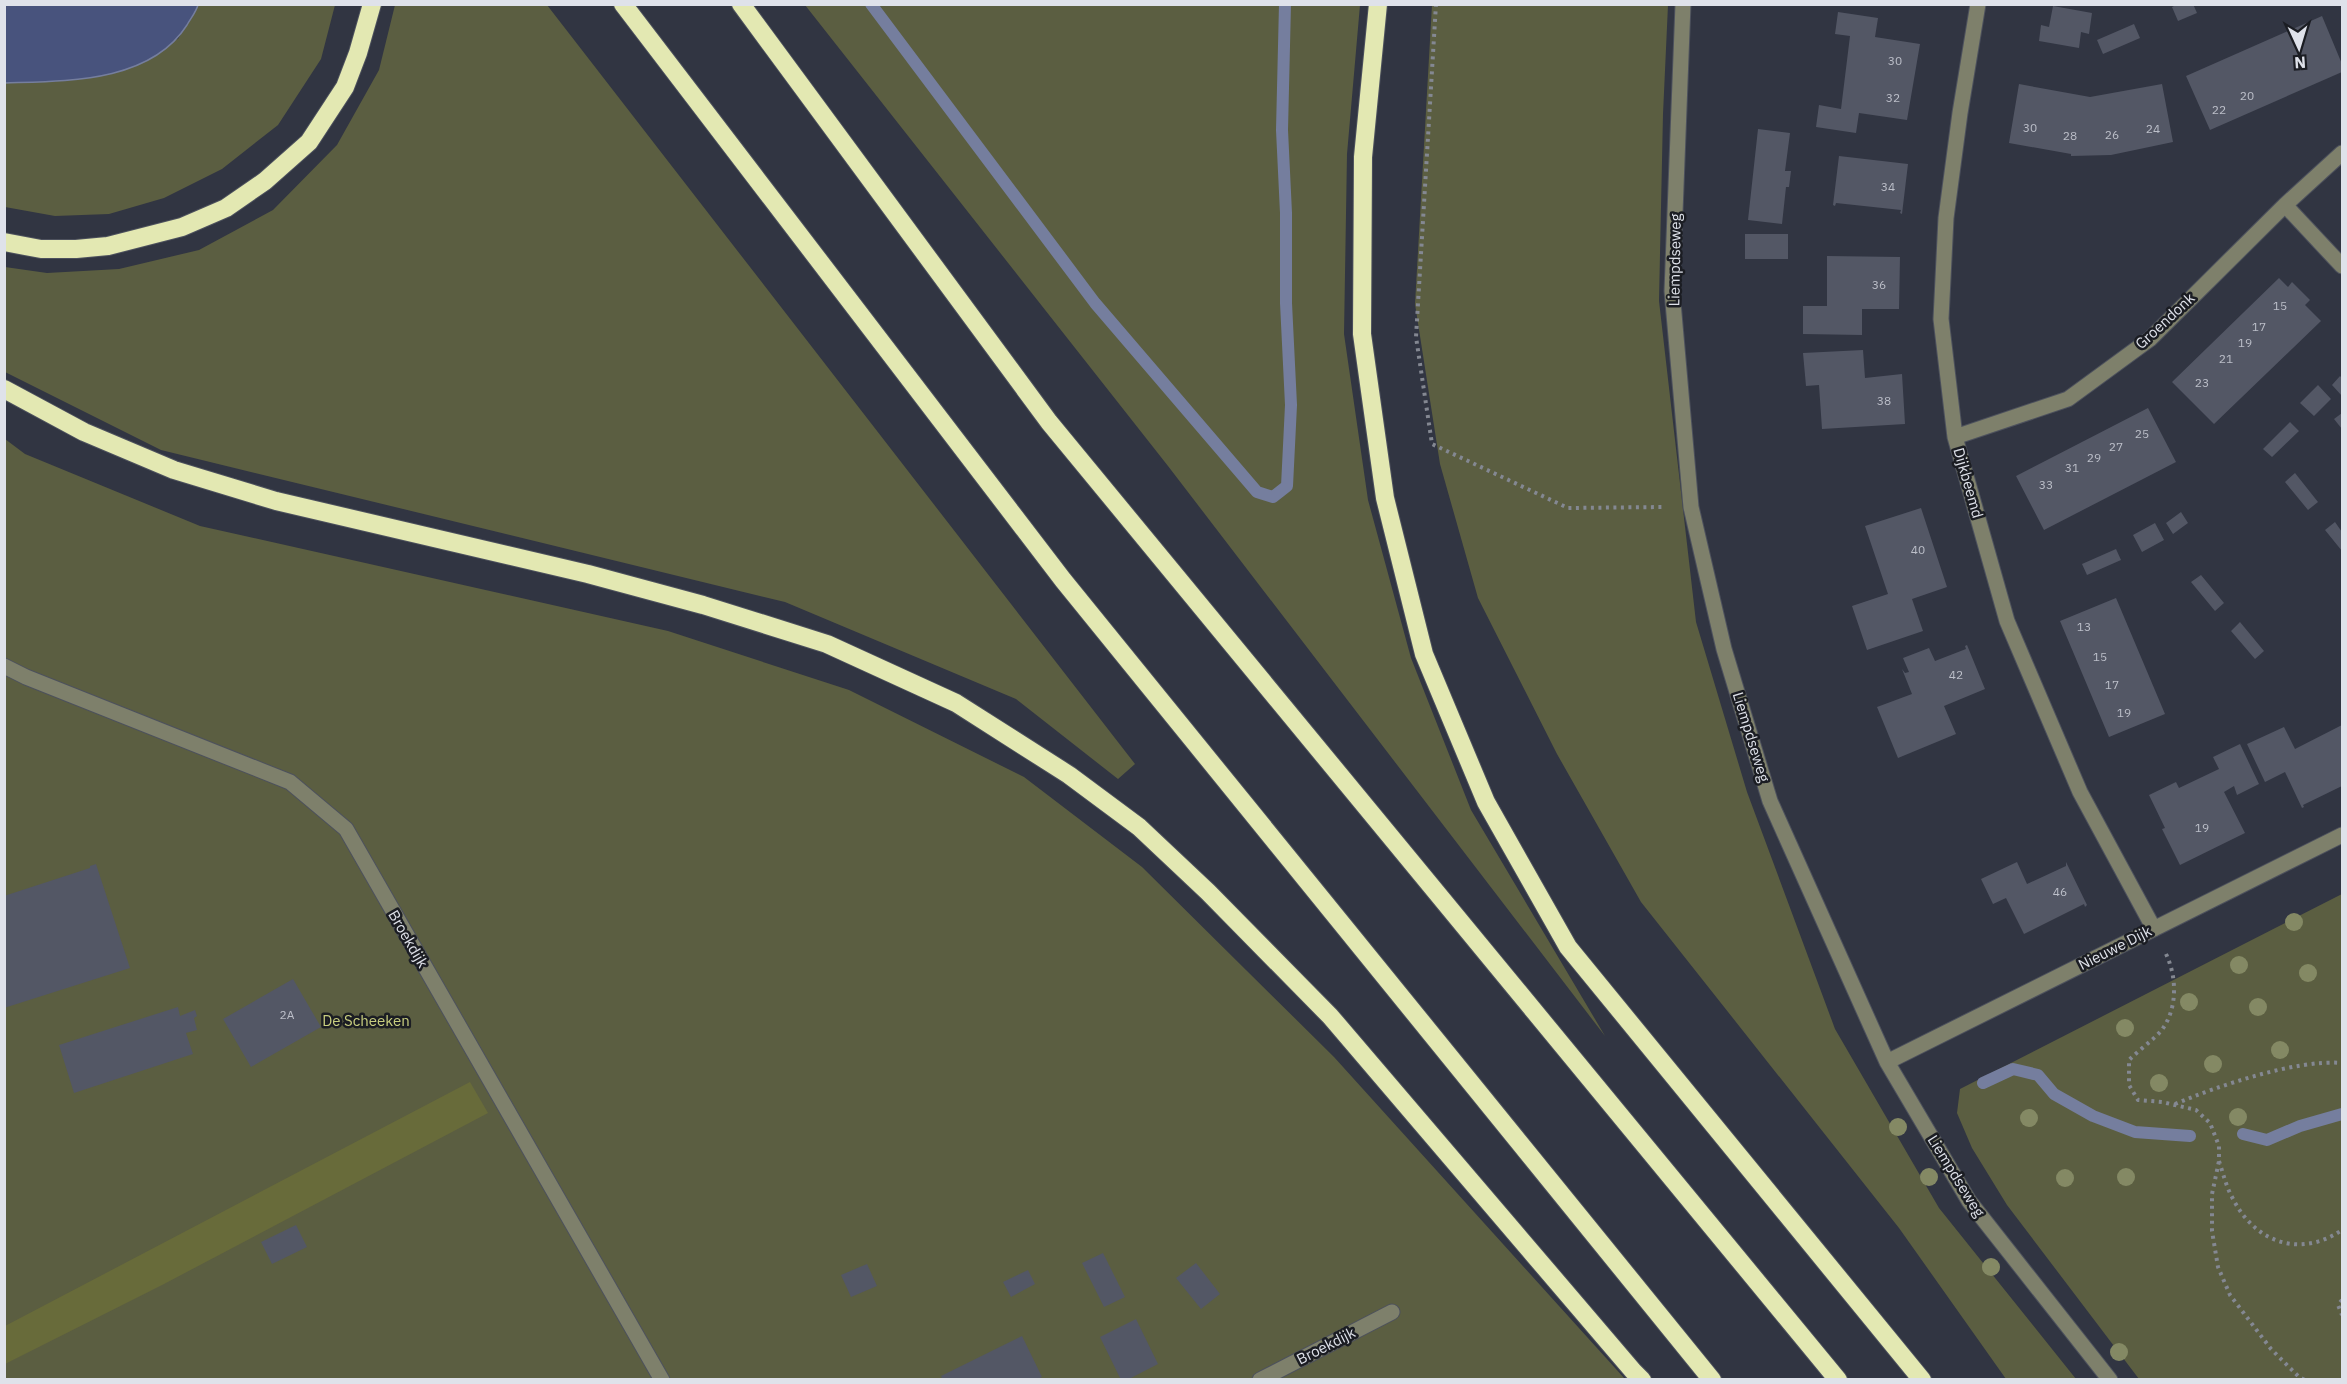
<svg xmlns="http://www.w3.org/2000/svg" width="2347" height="1384" font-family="'IBM Plex Sans',sans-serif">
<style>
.green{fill:#5b5e41}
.forest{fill:#686b3a}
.water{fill:#48537d;stroke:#757e9e;stroke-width:1.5}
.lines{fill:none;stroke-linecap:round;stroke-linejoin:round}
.stream{stroke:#757e9e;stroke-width:12}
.building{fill:#535765}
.minor-casing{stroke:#4d515d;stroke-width:17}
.highway-casing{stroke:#4d515d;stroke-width:20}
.path{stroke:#848892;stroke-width:4;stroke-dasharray:3 4.5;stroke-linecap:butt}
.minor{stroke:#7e806b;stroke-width:15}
.highway{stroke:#e3e8b2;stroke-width:18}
.tree{fill:#848964}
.labels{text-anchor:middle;stroke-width:5;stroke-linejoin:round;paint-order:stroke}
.number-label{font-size:12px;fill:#bcbfc9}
.street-label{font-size:15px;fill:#dfe2ea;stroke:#1b1d23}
.park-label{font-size:15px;fill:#c8ce7f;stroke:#1b1d23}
</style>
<rect width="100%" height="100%" fill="#313542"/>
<path class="green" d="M198,5h137l-14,54 -43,66 -56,44 -58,29 -55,16 -54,2 -50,-9 -1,-124 40,-2 134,-42z
M395,5h152l588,759 -17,15 -102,-80 -231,-97 -624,-152 -156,-78v-105l42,6 72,-4 80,-19 74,-40 64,-65 42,-75z
M805,5h555l-13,149 -3,180 24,166 43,158 60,152 134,226 -437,-570z
M1432,5h236l-5,109 -4,187 37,321 51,170 88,237 104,179 137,171h-70l-107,-151 -258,-326 -84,-148 -79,-156 -38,-134 -25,-160z
M5,439l20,15 175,72 468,105 181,59 175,87 118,90 192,190 291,322 -1620,1z
M2342,894v485h-203l-132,-174 -35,-57 -15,-35 3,-24z"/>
<path class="forest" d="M470,1082l18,31 -324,171 -159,80v-38z"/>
<path class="water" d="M4,5l1,-1 193,1c-2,7 -7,13 -11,20 -37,58 -121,56 -182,58z"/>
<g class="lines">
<path class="stream" d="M871,4l224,299 162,189 16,5 14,-11 4,-81 -5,-102v-90l-4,-83 3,-126
M1983,1083l30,-14 25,6 16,19 39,22 42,16 55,4
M2243,1134l24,6 33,-14 42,-12"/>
</g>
<path class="building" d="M2178,4h15l4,9 -19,8 -6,-14z
M2053,6l39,7 -3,21 -8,-2 -2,16 -40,-7 2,-16 8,2z
M1838,12l40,6 -3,19 45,7 -13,76 -48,-7 -3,20 -40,-6 3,-22 22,4 9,-73 -15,-2z
M2322,16l20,48v8l-132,58 -24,-54z
M2134,24l6,14 -37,16 -6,-14z
M2019,84l71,13 72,-13 11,58 -62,13 -40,1v-2l-62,-11z
M1758,129l32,4 -5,38h6l-2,16h-3l-4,37 -34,-4z
M1839,156l69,8 -6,50 -2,-1 1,-3 -65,-7 -1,3 -2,-1z
M1745,234h43v25h-43z
M1827,256l73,1 -1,52h-37v26l-59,-1v-28h24z
M2279,278l9,9 4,-5 18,18 -5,5 16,16 -107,103 -42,-42z
M1863,350l2,28 37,-4 3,50 -83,5 -3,-44 -13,1 -3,-33z
M2340,376l2,2v18l-10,-11z
M2318,385l13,14 -17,17 -14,-13z
M2148,408l28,54 -132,68 -28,-54z
M2342,413v16l-8,-10z
M2290,422l9,9 -27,26 -9,-8z
M2295,473l23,29 -10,8 -23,-28z
M1921,508l26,79 -35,12 11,32 -56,19 -15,-44 36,-12 -23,-68z
M2181,512l7,11 -15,11 -7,-11z
M2335,522l7,10v19l-17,-21z
M2155,523l9,17 -22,12 -9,-17z
M2116,549l5,11 -34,15 -5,-11z
M2201,575l23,28 -9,8 -24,-29z
M2116,598l49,116 -56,23 -49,-116z
M2240,622l24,29 -9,8 -24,-28z
M1967,645l18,44 -41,17 12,28 -58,24 -21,-51 35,-13 -10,-25 3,4 4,-1 -6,-14 26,-10 6,13 31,-12 -1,-3z
M2342,725v61l-39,19 1,2 -2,1 -17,-36 -20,10 -18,-38 37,-17 11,22z
M2240,744l19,40 -22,11 -3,-9 -10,6 21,41 -65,32 -18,-36 3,-1 -16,-33 27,-13 3,6 40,-19 -6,-12z
M2017,862l10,22 39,-18v-4l21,43 -2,2 -1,-3 -60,30 -18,-36 -13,6 -12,-25z
M96,864l34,104 -126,40v-112l86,-28v-2z
M293,979l28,48 -70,40 -28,-48z
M178,1007l2,9 15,-6 2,6 -3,2 3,12 -11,3 7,21 -119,39 -15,-48z
M296,1225l11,22 -35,17 -11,-22z
M1103,1253l22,44 -21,10 -22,-44z
M1196,1263l24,31 -19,15 -25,-31z
M867,1264l10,22 -26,11 -10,-22z
M1028,1270l7,14 -24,13 -8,-15z
M1136,1319l22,45 -31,16h-6l-21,-43z
M1022,1336l20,41 -6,3h-93l-2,-4z"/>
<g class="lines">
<g class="minor-casing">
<path id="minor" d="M1683,4l-11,287 19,216 33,142 46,152 117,261 82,139 141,179
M1978,4l-18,109 -14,105 -5,101 14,118 52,184 73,171 74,137
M2285,205l57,61
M1955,437l113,-38 82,-60 135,-134 57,-52
M4,666l22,11 264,105 56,47 316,551
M1887,1062l455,-227
M1260,1380l132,-68"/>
</g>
<g class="highway-casing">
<path id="highway" d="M623,4l440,576 649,800
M741,4l308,418 789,958
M1378,4l-15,153 -1,177 23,164 39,156 62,148 82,145 354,433
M4,242l37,7h35l32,-3 74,-19 44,-19 39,-27 44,-39 36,-55 13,-34 14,-49
M4,389l80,43 90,38 102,31 312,73 115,31 124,39 129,59 113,72 70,52 69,65 122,124 303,355 9,9"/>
</g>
<path class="path" d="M1436,4l-20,333 16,107 136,64 95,-1
M2166,954c11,23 12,55 -5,77 -9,10 -22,19 -32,29v25l9,15 24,2 34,8 14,13 9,23v15l-7,33v37l6,36 12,28 41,54 28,28 6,3
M2175,1104c43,-18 121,-45 167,-41
M2219,1161c4,12 7,25 13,36 22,45 67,62 110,33
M2342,1300l-4,5 4,10"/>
<use href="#minor" class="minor"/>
<use href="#highway" class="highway"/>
</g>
<g class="tree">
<circle cx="2294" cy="922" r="9"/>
<circle cx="2239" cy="965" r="9"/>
<circle cx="2308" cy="973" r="9"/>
<circle cx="2189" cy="1002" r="9"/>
<circle cx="2258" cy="1007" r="9"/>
<circle cx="2125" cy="1028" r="9"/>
<circle cx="2280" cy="1050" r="9"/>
<circle cx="2213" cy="1064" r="9"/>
<circle cx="2159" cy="1083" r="9"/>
<circle cx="2238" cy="1117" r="9"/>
<circle cx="2029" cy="1118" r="9"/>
<circle cx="1898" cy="1127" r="9"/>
<circle cx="1929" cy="1177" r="9"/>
<circle cx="2126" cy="1177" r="9"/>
<circle cx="2065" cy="1178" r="9"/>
<circle cx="1991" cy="1267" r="9"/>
<circle cx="2119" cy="1352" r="9"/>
</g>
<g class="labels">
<g class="number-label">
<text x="1895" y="65">30</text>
<text x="2247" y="100">20</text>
<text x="1893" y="102">32</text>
<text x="2219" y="114">22</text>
<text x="2030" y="132">30</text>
<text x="2153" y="133">24</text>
<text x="2112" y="139">26</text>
<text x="2070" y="140">28</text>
<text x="1888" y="191">34</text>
<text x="1879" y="289">36</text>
<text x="2280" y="310">15</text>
<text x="2259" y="331">17</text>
<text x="2245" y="347">19</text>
<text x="2226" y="363">21</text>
<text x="2202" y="387">23</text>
<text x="1884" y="405">38</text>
<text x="2142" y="438">25</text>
<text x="2116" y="451">27</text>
<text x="2094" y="462">29</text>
<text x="2072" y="472">31</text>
<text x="2046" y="489">33</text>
<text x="1918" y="554">40</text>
<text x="2084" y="631">13</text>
<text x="2100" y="661">15</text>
<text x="1956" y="679">42</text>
<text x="2112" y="689">17</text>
<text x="2124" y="717">19</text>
<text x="2202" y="832">19</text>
<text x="2060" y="896">46</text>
<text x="287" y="1019">2A</text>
</g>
<g class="street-label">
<text transform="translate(1675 260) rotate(-89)" y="5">Liempdseweg</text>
<text transform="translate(2165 321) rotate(-43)" y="5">Groendonk</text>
<text transform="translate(1968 483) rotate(74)" y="5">Dijkbeemd</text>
<text transform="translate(1751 737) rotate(73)" y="5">Liempdseweg</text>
<text transform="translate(408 939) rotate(60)" y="5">Broekdijk</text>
<text transform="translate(2115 948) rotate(-27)" y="5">Nieuwe Dijk</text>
<text transform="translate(1956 1176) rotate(58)" y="5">Liempdseweg</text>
<text transform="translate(1326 1346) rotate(-27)" y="5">Broekdijk</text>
</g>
<g class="park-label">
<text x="366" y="1026">De Scheeken</text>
</g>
</g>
<rect width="2347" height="1384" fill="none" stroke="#dfe2ea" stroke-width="12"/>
<g transform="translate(2299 48) rotate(176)" stroke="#1b1d23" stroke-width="4.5" paint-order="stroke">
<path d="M0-4.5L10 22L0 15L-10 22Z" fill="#dfe2ea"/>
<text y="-9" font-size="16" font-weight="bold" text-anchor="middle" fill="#dfe2ea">N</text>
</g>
</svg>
